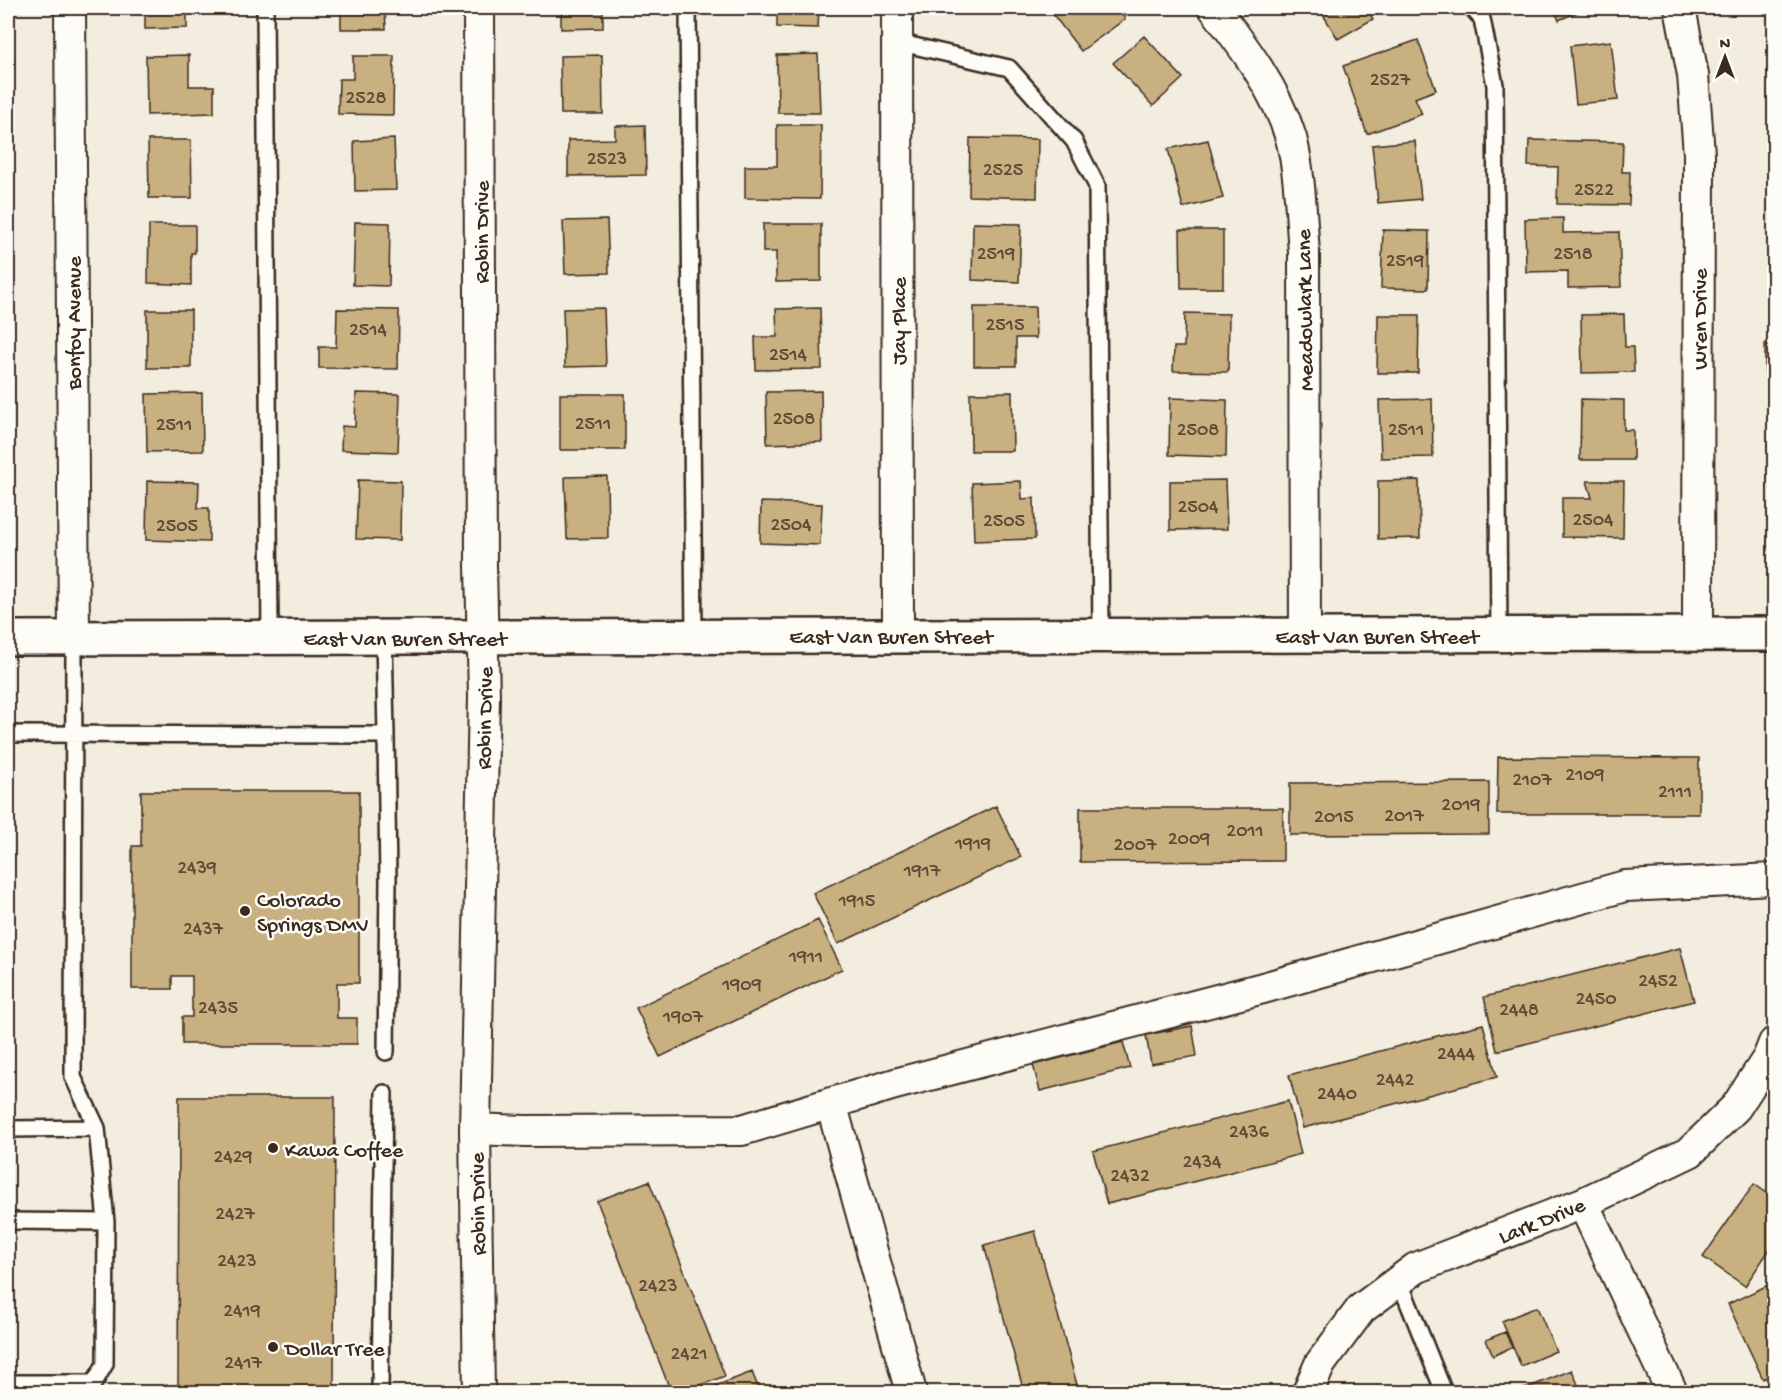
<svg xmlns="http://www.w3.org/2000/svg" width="1782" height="1400" font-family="'Gochi Hand',sans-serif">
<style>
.building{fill:#c8b080;stroke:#3b2a1e;stroke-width:1.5}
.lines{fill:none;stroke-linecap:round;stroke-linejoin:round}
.service-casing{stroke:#3b2a1e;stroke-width:20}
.minor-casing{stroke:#3b2a1e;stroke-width:34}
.tertiary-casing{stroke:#3b2a1e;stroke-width:38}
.service{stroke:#fdfcf7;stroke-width:15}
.minor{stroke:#fdfcf7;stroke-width:30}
.tertiary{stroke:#fdfcf7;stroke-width:33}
.poi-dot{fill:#3b2a1e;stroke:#fdfcf7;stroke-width:2}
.labels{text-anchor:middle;stroke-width:5;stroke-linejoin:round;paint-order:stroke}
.number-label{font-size:20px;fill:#5e4c36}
.street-label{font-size:22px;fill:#3b2a1e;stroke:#fdfcf7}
.poi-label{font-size:22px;fill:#3b2a1e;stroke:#fdfcf7;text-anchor:start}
</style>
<rect width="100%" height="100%" fill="#f2eddf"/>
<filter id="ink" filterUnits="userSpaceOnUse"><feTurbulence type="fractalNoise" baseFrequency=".0167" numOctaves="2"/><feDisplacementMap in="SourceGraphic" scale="12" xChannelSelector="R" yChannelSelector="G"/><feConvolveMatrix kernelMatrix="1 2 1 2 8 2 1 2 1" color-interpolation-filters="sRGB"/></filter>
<g filter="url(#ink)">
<path class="building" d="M145,8h42v20l-42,1z
M341,8h44l1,21h-45z
M561,8h42v20l-42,1z
M777,8h42l-1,20 -41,-1z
M1048,8h69l8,11 -44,32z
M1319,8h47l7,11 -35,20z
M1525,8h16l-13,5z
M1553,8h34l-28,12z
M1144,36l39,42 -30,28 -40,-43z
M1418,40l18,50 -21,8 7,16 -55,20 -24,-68z
M1611,41l7,59 -42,4 -6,-58z
M818,54l2,59h-42l-1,-58z
M189,55v31h25v27l-67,2 -1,-59z
M602,55l1,59h-42l-1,-58z
M353,56h41l-1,59 -55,-1 1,-35h14z
M645,125l1,50 -78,1v-36l47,-1v-13z
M777,125h44l-1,74 -75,-1v-32h32z
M970,138l68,1 -1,59 -68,-2z
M394,139l2,51 -41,1 -1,-50z
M148,140h43l1,58h-43z
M1208,140l15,58 -40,10 -15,-59z
M1529,140l94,2 -1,30h8l-1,33 -72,-1 1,-37 -30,-1z
M1415,141l6,58 -43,4 -6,-58z
M1773,146h1v57h-2z
M1563,218v15l56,-1 2,55 -53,1v-17l-42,1 -1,-53z
M607,220l2,53 -44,1 -2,-53z
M355,222l35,1 -1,63 -36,-1z
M973,223l48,1 -2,58 -47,-2z
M763,224h58v57l-45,1v-30h-13z
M149,225h46v28h-4v32l-43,-2z
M1771,229h3v58h-3z
M1180,230h43v58h-42z
M1383,230l46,1 -1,58 -47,-1z
M974,307h61l1,31h-20v28h-42z
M604,308l2,58 -41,1 -2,-58z
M820,308l2,61 -66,1 -1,-33h22l-1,-28z
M337,309l62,1 -1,59 -79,-1v-21h17z
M147,310h44v58h-44z
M1185,313l44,1 -1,58 -55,-1 1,-24h10z
M1624,314l1,33h8l1,25 -52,1 -1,-58z
M1378,315h41l-1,58h-41z
M1774,316v58h-9v-30h9z
M821,391l1,51 -55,2 -1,-52z
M1012,392l1,59h-42l-1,-58z
M202,393l1,58 -56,1 -1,-58z
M356,393l44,1 -2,58 -57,-2 1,-24 13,1z
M560,394h65v56h-65z
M1170,398l57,2 -1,57 -57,-2z
M1432,399l1,58 -52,1 -2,-58z
M1581,399l43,1v30h9v30h-53z
M607,476l1,62 -41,1 -2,-62z
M1773,479h1v57h-3z
M358,480l43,1 -1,59 -44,-1z
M1225,480l2,49 -57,1v-49z
M1419,480l1,58 -42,1v-58z
M147,481l52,1 -1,26h11v34l-63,-2z
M1021,481l1,18 12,-1 1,41 -61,2 -2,-58z
M1587,481h37l-1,57 -61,-1v-39h30z
M761,502l61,2 -2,41 -60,-2z
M1498,757l201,1v56h-202z
M1489,782v52l-199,1v-52z
M141,791h218v192h-22v35h20v26h-175v-27h10v-41h-20v13h-40v-143h9z
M996,806l25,51 -183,87 -25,-51z
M1080,808h203v53l-203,1z
M818,920l24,49 -182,88 -24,-49z
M1680,948l14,53 -197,50 -13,-54z
M1483,1024l14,53 -194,51 -14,-53z
M1192,1026l5,30 -46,8 -5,-29z
M1123,1042l7,26 -90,23 -7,-26z
M179,1097h156l-1,295h-156z
M1288,1101l13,53 -194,50 -14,-53z
M649,1181l76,195 -43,16h-11l-74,-191z
M1754,1184l20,14v45l-29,43 -42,-29z
M1035,1231l44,161h-55l-40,-147z
M1768,1285l6,14v74l-11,6 -35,-75z
M1537,1307l19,44 -35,15 -19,-45z
M1505,1332l7,15 -19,9 -7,-16z
M1572,1370l9,22h-58l-1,-2z
M752,1372l8,20h-57l-1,-1z"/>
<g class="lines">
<g class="service-casing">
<path id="service" d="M265,8l5,629
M688,8l6,628
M1472,8l10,11 13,66 4,550
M897,42l112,26 65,73 23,45 4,449
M384,637l2,98
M74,638l-1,439 24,51 9,94
M8,734l378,1 2,145 -2,172
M8,1129l89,-1
M8,1221l98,1 -1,142 -11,19h-86
M1399,1280l45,112
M380,1392l4,-299"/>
</g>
<g class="minor-casing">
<path id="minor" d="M70,8l4,630
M897,8l1,627
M1214,8c30,39 62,81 77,130 9,33 10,79 13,114l1,383
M1680,8l13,67 6,79 -1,479
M831,1103l80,289
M475,1129l50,2 217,-1 153,-46 368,-96 362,-102 149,-7
M1583,1203l89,189
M479,1392l-4,-263 9,-432 -3,-131 -2,-558
M1308,1392l12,-28 41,-55 55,-41 167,-65 107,-51 46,-45 32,-49 6,-15"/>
</g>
<g class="tertiary-casing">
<path id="tertiary" d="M8,638l1766,-4"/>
</g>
<use href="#service" class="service"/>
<use href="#minor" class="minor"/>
<use href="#tertiary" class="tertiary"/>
</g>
</g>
<g class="poi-dot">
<circle cx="245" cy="911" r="6"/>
<circle cx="273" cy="1148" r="6"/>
<circle cx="273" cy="1347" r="6"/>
</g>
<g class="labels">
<g class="number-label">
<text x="1390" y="85">2527</text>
<text x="366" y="103">2528</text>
<text x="607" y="164">2523</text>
<text x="1003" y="175">2525</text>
<text x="1594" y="195">2522</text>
<text x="996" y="259">2519</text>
<text x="1573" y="259">2518</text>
<text x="1405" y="266">2519</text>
<text x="1005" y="330">2515</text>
<text x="368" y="335">2514</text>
<text x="788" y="360">2514</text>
<text x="794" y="424">2508</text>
<text x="593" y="429">2511</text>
<text x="174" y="430">2511</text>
<text x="1198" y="435">2508</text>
<text x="1406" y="435">2511</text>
<text x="1198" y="512">2504</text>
<text x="1593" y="525">2504</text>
<text x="1004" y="526">2505</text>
<text x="791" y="530">2504</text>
<text x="177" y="531">2505</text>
<text x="1585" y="780">2109</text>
<text x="1532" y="785">2107</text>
<text x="1675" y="797">2111</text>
<text x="1461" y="810">2019</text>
<text x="1404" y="821">2017</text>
<text x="1334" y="822">2015</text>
<text x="1245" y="836">2011</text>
<text x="1189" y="844">2009</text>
<text x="973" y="849">1919</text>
<text x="1135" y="850">2007</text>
<text x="197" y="873">2439</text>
<text x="922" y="876">1917</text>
<text x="857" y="906">1915</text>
<text x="203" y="934">2437</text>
<text x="806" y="962">1911</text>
<text x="1658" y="986">2452</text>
<text x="742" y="990">1909</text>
<text x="1596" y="1004">2450</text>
<text x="218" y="1013">2435</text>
<text x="1519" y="1015">2448</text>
<text x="683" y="1022">1907</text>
<text x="1456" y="1059">2444</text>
<text x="1395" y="1085">2442</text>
<text x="1337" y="1099">2440</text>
<text x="1249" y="1137">2436</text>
<text x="233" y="1162">2429</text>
<text x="1202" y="1167">2434</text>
<text x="1130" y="1181">2432</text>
<text x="235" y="1219">2427</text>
<text x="237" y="1266">2423</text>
<text x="658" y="1291">2423</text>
<text x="242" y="1316">2419</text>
<text x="689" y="1359">2421</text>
<text x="243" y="1368">2417</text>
</g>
<g class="street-label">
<text transform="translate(480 232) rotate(-90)" y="8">Robin Drive</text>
<text transform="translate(1303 310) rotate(-91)" y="8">Meadowlark Lane</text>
<text transform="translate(1698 319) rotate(-90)" y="8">Wren Drive</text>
<text transform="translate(897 321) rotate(-90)" y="8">Jay Place</text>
<text transform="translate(72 323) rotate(-90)" y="8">Bonfoy Avenue</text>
<text x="891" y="643">East Van Buren Street</text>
<text x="1377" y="643">East Van Buren Street</text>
<text x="405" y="645">East Van Buren Street</text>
<text transform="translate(483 718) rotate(-89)" y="8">Robin Drive</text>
<text transform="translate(476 1204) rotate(-91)" y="8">Robin Drive</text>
<text transform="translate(1541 1219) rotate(-22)" y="8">Lark Drive</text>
</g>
<g class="poi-label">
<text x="257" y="906">Colorado<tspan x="257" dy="25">Springs DMV</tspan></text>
<text x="285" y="1156">Kawa Coffee</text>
<text x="285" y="1355">Dollar Tree</text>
</g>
</g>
<rect width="1782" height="1400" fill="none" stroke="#fdfcf7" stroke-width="30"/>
<rect x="15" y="15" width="1752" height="1370" fill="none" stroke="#3b2a1e" stroke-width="2" filter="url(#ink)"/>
<g transform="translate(1725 57)" stroke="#fdfcf7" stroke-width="4.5" paint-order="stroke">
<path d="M0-4.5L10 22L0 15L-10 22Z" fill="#3b2a1e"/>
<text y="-9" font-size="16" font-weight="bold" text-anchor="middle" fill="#3b2a1e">N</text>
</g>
</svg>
